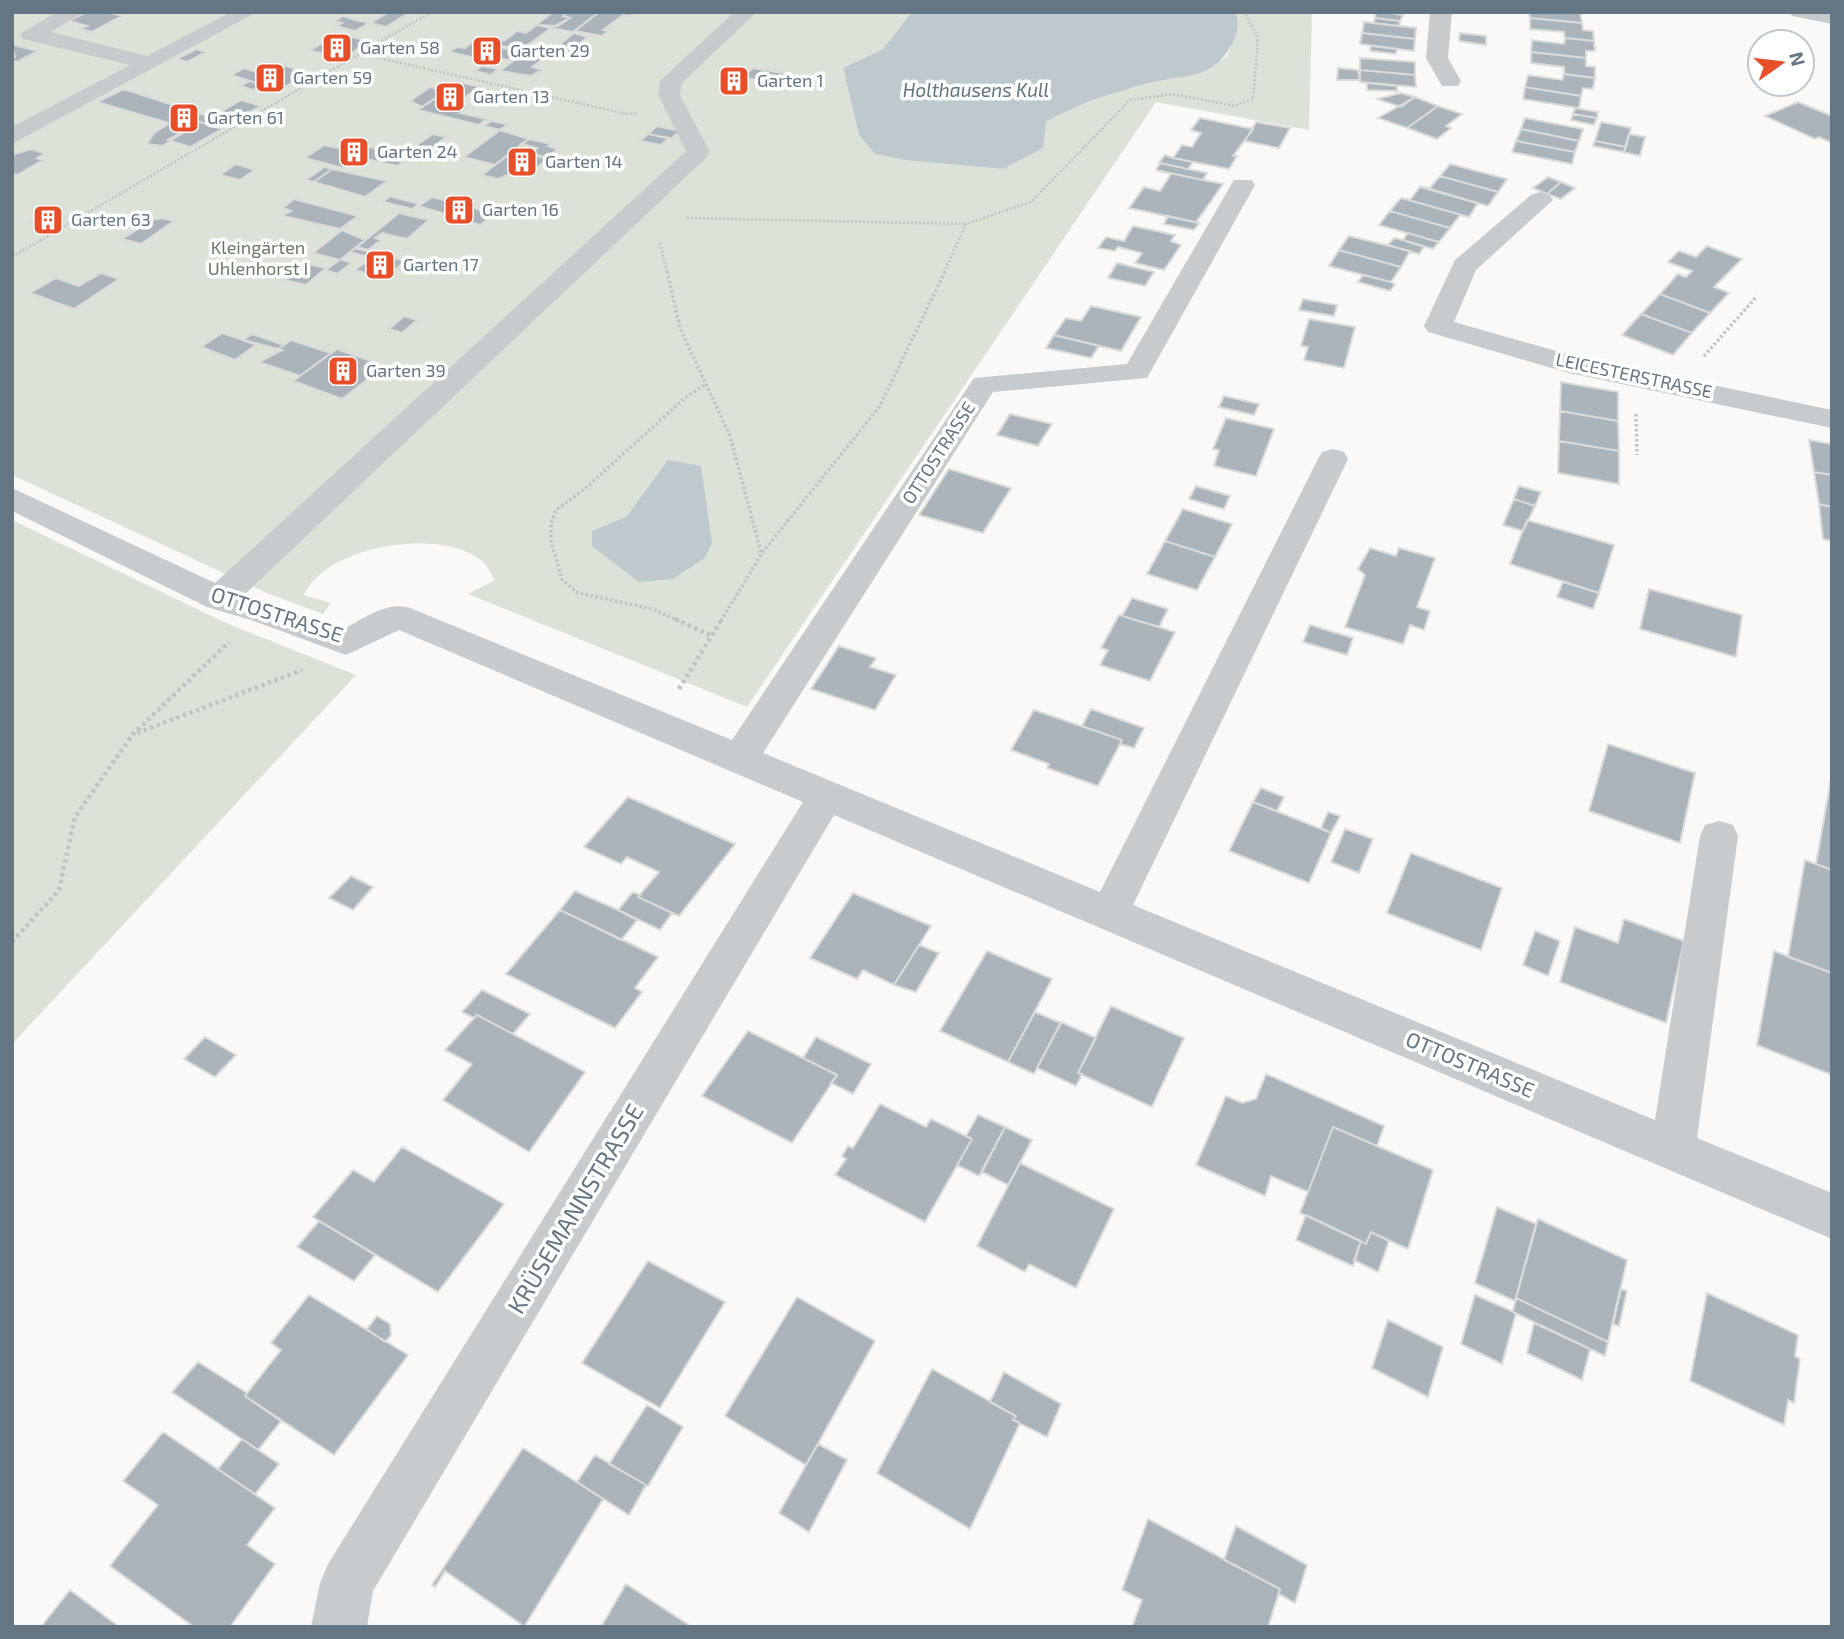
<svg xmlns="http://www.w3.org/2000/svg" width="1844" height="1639" font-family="'Exo 2',sans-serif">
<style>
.green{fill:#dce2d8;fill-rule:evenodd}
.water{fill:#bdc9cd}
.building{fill:#abb4ba;stroke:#dbdbd9;stroke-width:2}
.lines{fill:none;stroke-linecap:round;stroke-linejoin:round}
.path-far2{stroke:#c1c3c5;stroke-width:2.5;stroke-dasharray:2 2;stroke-linecap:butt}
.path-far1{stroke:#c1c3c5;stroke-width:3.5;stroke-dasharray:2.5 2.5;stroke-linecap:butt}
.path{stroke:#c1c3c5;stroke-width:4.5;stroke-dasharray:3.5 3.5;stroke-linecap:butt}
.minor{fill:#c7cbce;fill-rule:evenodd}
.labels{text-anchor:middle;stroke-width:7;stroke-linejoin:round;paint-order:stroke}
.far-poi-label{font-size:18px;fill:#647683;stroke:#fff;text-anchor:start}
.far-park-label{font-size:18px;fill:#687a63;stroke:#fff}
.far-street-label{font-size:18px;fill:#647683;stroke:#fff}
.far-water-label{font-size:19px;font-style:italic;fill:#5f767c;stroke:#fff}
.street-label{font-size:21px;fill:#647683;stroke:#fff}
.near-street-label{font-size:24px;fill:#647683;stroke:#fff}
</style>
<rect width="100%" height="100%" fill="#faf9f7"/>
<path class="green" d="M12,12h900l-29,37 -40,19 16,67 16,19 29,6 99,9 43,-47 24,-13 49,-18 91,-22 17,-13 8,-19v-25h77l-3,118 -153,-28 -409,605 -279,-113 27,-14c-4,-5 -7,-14 -12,-18 -40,-36 -158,-17 -179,33l27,8 -8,11 -54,-20 -257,-119zM627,516l85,27 -7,15 -32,21 -81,-48z
M12,520l214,103 130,52 -344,369z"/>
<path class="water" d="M912,12h323c9,19 -8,46 -24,56 -15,9 -36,9 -52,13 -40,9 -78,21 -113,41l-3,26 -40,21 -99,-9 -29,-6 -16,-19 -16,-67 40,-19z
M668,460l33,6 11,77 -7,15 -32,21 -34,3 -47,-36v-15l35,-15z"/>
<path class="building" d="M86,12h21l15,4 -30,16 -12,-3 7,-3 -18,-5z
M389,12h21l-24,15 -15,-4z
M553,12h25l-11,1 -4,3 7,2 -12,8 -22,-1z
M578,12h21l-26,20 -22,-4 19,-10 -7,-2 4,-3z
M599,12h37l-6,4 -7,-1 -20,15 6,1 -7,5 -27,-5z
M1376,12h8l19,3 -3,6 -25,-3z
M1529,12h51l2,11 -52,-5z
M343,16l9,3 17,4 -14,8 -19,-5 6,-3 -7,-2z
M1375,18l25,3 -1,5 -25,-3z
M1530,18l52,5 1,7 10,1 1,10 -29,-3 -1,-6 -34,-3z
M1364,22l52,6 -1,11 -53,-6z
M537,25l14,3 -30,22 -32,-7 5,-4 10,2 13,-10 9,2z
M574,33l14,4 -19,15 -15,-3z
M1362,33l53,6 -1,12 -54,-7z
M1460,33l26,3v9l-27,-4z
M348,36l17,4 -5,3 5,2 -21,12 -35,-6 25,-14 9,2z
M1565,38l29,3 1,10h-9v7l-55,-6 1,-12 32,4z
M474,41l27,7 23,3 -16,9 -19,-4 -5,4 -35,-8 8,-5 8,1z
M401,44l-5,11h-13l5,-10z
M12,45h2l24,6 -21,11 -5,-2 3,-3z
M1371,46l26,3 -1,5 -26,-3z
M196,49l10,3 -19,10 -10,-3z
M526,51l29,6 -6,4 -7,-1 -10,7 10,3 -11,6 -31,-5z
M1531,52l55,6v8l9,1v11l-31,-4v-7l-33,-4z
M1360,58l55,4v13l-55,-5z
M276,63l33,10 -30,17 -48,-15 13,-7 15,5z
M482,66l16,3 -7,6 -16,-4z
M753,68l35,6 -10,10 -36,-7z
M1338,68l20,2 2,10h-23z
M1360,70l55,5 1,12 -56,-5z
M1564,74l31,4 -2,11 -10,-1 -2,8 -56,-9 3,-12 34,5z
M730,76l15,3 -12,12 -9,-2 4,-4 -6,-1z
M250,81l13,4 -10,5 -13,-4z
M459,82l21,5 -25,17 13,3 -8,6 27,6 -8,6 -61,-15z
M1367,83l30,3v5l-30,-1z
M430,87l16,4 -24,16 -12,-6z
M1525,87l56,9 -2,12 -56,-9z
M124,89l77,25 18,6 -9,5 -10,-3 -38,24 -15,-2 7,-11 15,-10 -72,-21z
M1401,93l14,4 -14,10 -24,-8z
M1415,97l23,9 -31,22 -29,-10z
M241,100l20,6 -25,14 -19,-6z
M1798,102l34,14v27l-13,-6 -4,2 -50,-23z
M1438,106l24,8 -16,12 5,2 -14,11 -30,-11z
M1575,108l23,4 -1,6 -24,-4z
M1573,114l24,4 -3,7 -23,-5z
M1200,118l53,11 -20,27h4l-8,13 -56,-11 9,-13 10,2 9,-14 -10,-3z
M1525,118l58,11 -4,12 -58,-12z
M491,121l17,3 -8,6 -16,-4z
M200,122l22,7 -32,18 -22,-7z
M1256,122l34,6 -11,20 -34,-7z
M1601,122l30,6 -5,19 -31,-6z
M657,126l23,5 -9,8 -23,-5z
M1521,129l58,12 -4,11 -59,-11z
M500,130l29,9 -34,26 -31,-8z
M433,134l13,3 -18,14 -14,-4z
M648,134l21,4 -8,7 -21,-4z
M1629,134l16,3 -5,19 -16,-4z
M529,139l22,5 -3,2 10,3 -11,9 -16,-5 6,-5 -16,-4z
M1516,141l59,11 -3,12 -60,-12z
M1595,141l31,6 -2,5 -31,-6z
M347,142l64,14 -14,10 -39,-9 -15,11 -38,-10 19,-13 14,3z
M31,149l15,5 -9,4 6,2 -26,15 -5,-2v-18z
M514,150l34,9 -24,18 -14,-3 -12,5 -16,-4z
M1165,155l8,3 20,4 -5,7 -29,-6z
M1160,163l28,6 19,4 -4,7 -47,-10z
M236,164l19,6 -15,10 -20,-5z
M1450,164l57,15 -9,13 -58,-16z
M324,167l8,2 -18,13 -8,-2z
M332,169l55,12 -22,16 -51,-15z
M1156,170l47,10 20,4 -26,37 2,2 -70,-15 15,-21 16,4 11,-17z
M1440,176l58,16 -10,14 -68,-20 9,3z
M1548,177l13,5 -14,12 -14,-6z
M1561,182l14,6 -14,11 -14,-5z
M1420,187l68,19 -10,-3 -9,14 -68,-19 9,2z
M390,196l29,8 -7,5 -29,-7z
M432,197l39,10 24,7 -15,11 -61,-19z
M1401,198l68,19 -9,-2 -10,13 -60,-17z
M294,199l64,17 -18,13 -57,-13 8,-5 -8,-3z
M1390,211l60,17 -11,14 -60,-17z
M399,213l30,7 -22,19 -25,-6 -7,5 6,2 -13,10 -11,-3z
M58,214l7,3 -25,13 -7,-2 5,-3 -7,-2 14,-8 9,2z
M1168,216l31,7 -5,7 -30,-6z
M162,218l12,3 -33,23 -19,-5 30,-19z
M1133,226l42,9 -4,6 10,4 -17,25 -29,-7 7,-10 -24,-6 -3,4 -17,-3 8,-11 18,4z
M342,230l23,10 -25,20 -27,-7z
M1408,233l30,9h1l-6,7 -30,-9z
M1349,236l61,15 -9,16 -62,-17z
M1394,238l9,2 21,7 -5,7 -31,-9z
M1707,246l35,13 -28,28 15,6 -19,20 -50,-19 18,-20 8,3 6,-6 -24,-9 11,-11 17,6z
M355,248l51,13 -22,17 -29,-8 16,-12 -21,-6z
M1339,250l62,17 -10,15 -62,-16z
M341,259l11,4 -15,11 -11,-4z
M299,262l27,6 -20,17 -22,-5 9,-7 -6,-1z
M1117,263l37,9 -9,14 -37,-8z
M101,273l18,6 -45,30 -44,-16 26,-15 23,8z
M1363,275l28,7 4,2 -5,7 -32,-9z
M1660,294l50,19 -18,20 -51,-19z
M1303,299l34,6 -3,11 -35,-6z
M1091,306l50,11 -20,34 -67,-16 12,-17 15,3z
M1641,314l51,19 -19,22 -51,-20z
M404,316l13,4 -15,13 -13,-4z
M1309,319l46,8 -11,41 -40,-8 4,-13 -7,-1z
M222,333l21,7 13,5 -21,15 -34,-13z
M252,334l32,11 -6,4 -35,-9z
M1054,335l45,11 -8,12 -45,-10z
M291,340l40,13 -31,23 -41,-14 23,-12 -4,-1z
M337,349l48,17 -43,33 -49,-18z
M1561,382l57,10v29l-58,-10z
M1224,396l35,8 -5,11 -35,-8z
M1560,411l58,10 1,30 -60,-10z
M1010,414l42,10 -14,22 -41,-11z
M1226,418l48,11 -18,47 -42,-10 5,-16 -6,-1z
M1809,440l23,4v31l-18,-3z
M1559,441l60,10v33l-61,-11z
M949,469l62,19 -28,45 -64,-18z
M1814,472l18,3v32l-13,-3z
M1196,486l34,10 -6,13 -35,-10z
M1519,486l22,6 -6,14 -21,-7z
M1514,499l21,7 -12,25 -20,-6z
M1819,504l13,3v34l-9,-2z
M1183,509l49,15 -17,33 -50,-16z
M1527,520l87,25 -15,48 -89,-29z
M1165,541l50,16 -18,33 -50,-16z
M1370,548l26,8 3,-8 36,10 -18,49 13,4 -6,19 -14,-5 -7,19 -58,-17 20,-52 -7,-6z
M1563,582l36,11 -6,16 -36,-12z
M1649,589l93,26 -6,42 -96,-28z
M1132,598l36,11 -9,18 -37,-11z
M1119,615l56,17 -25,49 -50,-16 8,-15 -7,-2z
M1310,625l43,13 -6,17 -44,-13z
M839,646l37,12 -6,9 26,8 -21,35 -64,-21z
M1091,709l53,19 -10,20 -14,-4 2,-4 -40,-14z
M1034,710l88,30 -24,46 -51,-18 2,-4 -38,-14z
M1608,744l87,29 -15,70 -91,-32z
M1832,773v97l-16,-6z
M1261,788l23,9 -7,14 -24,-9z
M628,797l107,47 -56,72 -41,-19 21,-25 -32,-15 -6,7 -37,-17z
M1253,802l78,31 -22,50 -80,-32z
M1328,812l12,4 -9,17 -10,-5z
M1345,829l28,10 -14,34 -28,-11z
M1411,853l91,35 -21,62 -94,-37z
M1805,860l27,10v103l-44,-16z
M351,876l22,11 -20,23 -24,-12z
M575,891l43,19 19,10 -16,20 -61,-30z
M633,892l7,3 -2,2 34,16 -12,17 -42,-20z
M853,893l78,33 -37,59 -31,-15 -6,9 -47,-21z
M560,910l98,47 -23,31 7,4 -27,36 -109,-54z
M1624,919l60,22 -18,82 -106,-41 15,-55 43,16z
M1535,931l25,10 -12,35 -25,-11z
M919,945l20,8 -23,39 -22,-7z
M987,951l65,28 -44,83 -68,-31z
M1774,951l58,22v102l-75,-30z
M482,990l48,24 -17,20 -36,-19 -3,3 -12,-6z
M1111,1006l73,32 -32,69 -74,-34z
M1035,1012l26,11 -27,51 -26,-12z
M477,1015l108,57 -56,80 -86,-52 29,-36 -27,-14z
M1061,1022l35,16 -18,35 4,1 -6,12 -39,-18z
M748,1031l89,44 -45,68 -90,-47z
M205,1037l31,18 -21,22 -31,-18z
M816,1037l55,27 -18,30 -22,-11 6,-8 -34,-17z
M1266,1074l118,52 -7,20 -44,-19 -25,65 -37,-16 -6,20 -69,-31 30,-69 16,7 14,-4z
M880,1104l46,23 5,-8 41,20 -47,83 -90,-47 11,-16 -4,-3 6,-10 5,2z
M978,1115l27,12 -26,49 -22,-11 15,-26 -6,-3z
M1005,1127l27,13 -24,45 -26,-13z
M1333,1127l100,43 -25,79 -37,-17 -5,12 -66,-31z
M402,1147l102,57 -66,88 -125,-75 40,-47 21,12z
M1020,1163l94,46 -38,79 -47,-24 -4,8 -48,-26z
M1497,1207l39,17 -21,77 -40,-18z
M1306,1215l55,26 -8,25 -57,-26z
M1538,1219l89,41 -19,82 -92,-44z
M319,1221l56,34 -21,26 -57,-34z
M1371,1232l18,9 -11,31 -24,-12 7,-19 5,3z
M648,1261l77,41 -65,106 -78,-45z
M1621,1289l6,2 -8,35 -6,-2z
M1707,1293l91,42 -3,21 5,3 -6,44 -6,-3 -4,25 -94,-44z
M309,1295l99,60 -74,100 -89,-59 36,-46 -10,-7z
M1475,1295l41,18 -14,51 -41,-20z
M797,1297l78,44 -69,124 -81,-49z
M1516,1298l92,44 -3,14 -92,-44z
M377,1316l13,8 1,11 -6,7 -18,-13z
M1388,1320l55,27 -15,50 -56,-29z
M1534,1323l56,26 -8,31 -55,-27z
M198,1362l49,31 -2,3 36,25 -23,29 -86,-58z
M932,1369l84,47 -3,4 7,3 -50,106 -93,-56z
M1004,1372l57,32 -14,33 -34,-17 3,-4 -26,-14z
M647,1405l36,22 -35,59 -39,-22z
M163,1432l112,76 -28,37 28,19 -45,63h-36l-84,-61 48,-61 -35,-24z
M242,1439l37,25 -24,30 -37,-25z
M818,1444l29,16 -38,72 -30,-19z
M523,1448l80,51 -79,128h-4l1,-3 -76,-53 -10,16 -3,-2z
M595,1455l51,30 -17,30 -52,-33z
M1148,1519l132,70 -12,38h-136l10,-27 -20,-10z
M1236,1526l71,39 -12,38 -16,-9 1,-5 -56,-29z
M626,1584l66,43h-91z
M70,1590l48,36 -77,1z"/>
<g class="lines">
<path class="path-far2" d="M361,54l266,60 9,-1
M687,218l279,6
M660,243l7,30
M12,257l419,-245
M944,273l22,-49 65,-22 99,-102 43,-6 61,12 19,-7 5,-62 -14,-25"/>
<path class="path-far1" d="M667,271l13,57 50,108 31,116
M1704,356l53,-60
M1636,414l1,41
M679,621l-26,-12 -75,-16 -16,-13 -11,-40v-17l5,-13 31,-23 99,-90 20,-13
M721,621l41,-68 118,-147 65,-135"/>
<path class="path" d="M675,619l37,17
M679,689l43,-70
M137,733l165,-63
M12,942l47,-52 16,-73 58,-83 96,-92"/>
<path class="minor" d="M57,12h27l-33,20 96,24 84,-44h26l-245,132v-17l118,-62 -107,-26 -3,-5z
M734,12h23l-75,71 -2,12 30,57 -3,5 -462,437 99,35c21,-11 43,-28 66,-21l322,132 242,-362 153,-14 104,-179 3,-5h18l3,5 -108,193 -154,14 -230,361 337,139 218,-433 4,-7 11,-3 11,3 4,7 -215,446 522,215 45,-284 5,-11 14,-4 14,4 5,11 -41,302 135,55v46l-998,-424 -461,776 -6,36h-56l9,-44 8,-19 475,-762 -404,-172 -53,25 -95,-35 -44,-13 -195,-96v-23l203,95 471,-432 -28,-56 2,-14z
M1430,12h22l-4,46 13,23 -3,5h-16l-16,-28z
M1789,12h43v12l-40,-8z
M1540,192l9,3 4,5 -77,70 -22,52 120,34 258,54v18l-263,-55 -141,-41 -4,-6 31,-66 76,-65z"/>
</g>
<defs>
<g id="building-square" transform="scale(1.575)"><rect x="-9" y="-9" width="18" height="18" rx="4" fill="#e84f29" stroke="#fff"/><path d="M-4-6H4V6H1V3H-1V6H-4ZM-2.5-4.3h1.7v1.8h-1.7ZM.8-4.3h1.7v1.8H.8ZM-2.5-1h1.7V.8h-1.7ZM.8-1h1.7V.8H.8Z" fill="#fff"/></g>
</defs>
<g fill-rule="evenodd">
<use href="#building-square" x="337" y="48"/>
<use href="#building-square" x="487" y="51"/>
<use href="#building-square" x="270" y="78"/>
<use href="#building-square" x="734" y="81"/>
<use href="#building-square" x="450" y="97"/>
<use href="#building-square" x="184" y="118"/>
<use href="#building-square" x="354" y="152"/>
<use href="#building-square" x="522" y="162"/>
<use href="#building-square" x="459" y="210"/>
<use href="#building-square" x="48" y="220"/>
<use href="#building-square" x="380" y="265"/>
<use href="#building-square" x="343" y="371"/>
</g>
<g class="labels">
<g class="far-poi-label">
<text x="360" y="54">Garten 58</text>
<text x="510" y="57">Garten 29</text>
<text x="293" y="84">Garten 59</text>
<text x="757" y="87">Garten 1</text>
<text x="473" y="103">Garten 13</text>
<text x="207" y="124">Garten 61</text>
<text x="377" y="158">Garten 24</text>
<text x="545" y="168">Garten 14</text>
<text x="482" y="216">Garten 16</text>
<text x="71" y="226">Garten 63</text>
<text x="403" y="271">Garten 17</text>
<text x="366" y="377">Garten 39</text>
</g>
<g class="far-park-label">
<text x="258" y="254">Kleingärten<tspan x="258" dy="21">Uhlenhorst I</tspan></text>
</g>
<g class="far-street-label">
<text transform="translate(1634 376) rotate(12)" y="6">LEICESTERSTRASSE</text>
<text transform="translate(939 453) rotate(-57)" y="6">OTTOSTRASSE</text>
</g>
<g class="far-water-label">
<text x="976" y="97">Holthausens Kull</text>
</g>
<g class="street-label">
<text transform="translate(277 615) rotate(18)" y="7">OTTOSTRASSE</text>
<text transform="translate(1470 1065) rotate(23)" y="7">OTTOSTRASSE</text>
</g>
<g class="near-street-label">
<text transform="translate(576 1209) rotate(-59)" y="8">KRÜSEMANNSTRASSE</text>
</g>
</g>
<rect width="1844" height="1639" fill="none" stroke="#647683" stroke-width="28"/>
<g transform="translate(1781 63) rotate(76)"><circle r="33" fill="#ffffff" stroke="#c1c8cd" stroke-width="2"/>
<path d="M0-5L12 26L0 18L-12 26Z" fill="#e84f29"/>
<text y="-10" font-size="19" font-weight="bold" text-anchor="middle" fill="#647683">N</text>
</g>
</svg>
